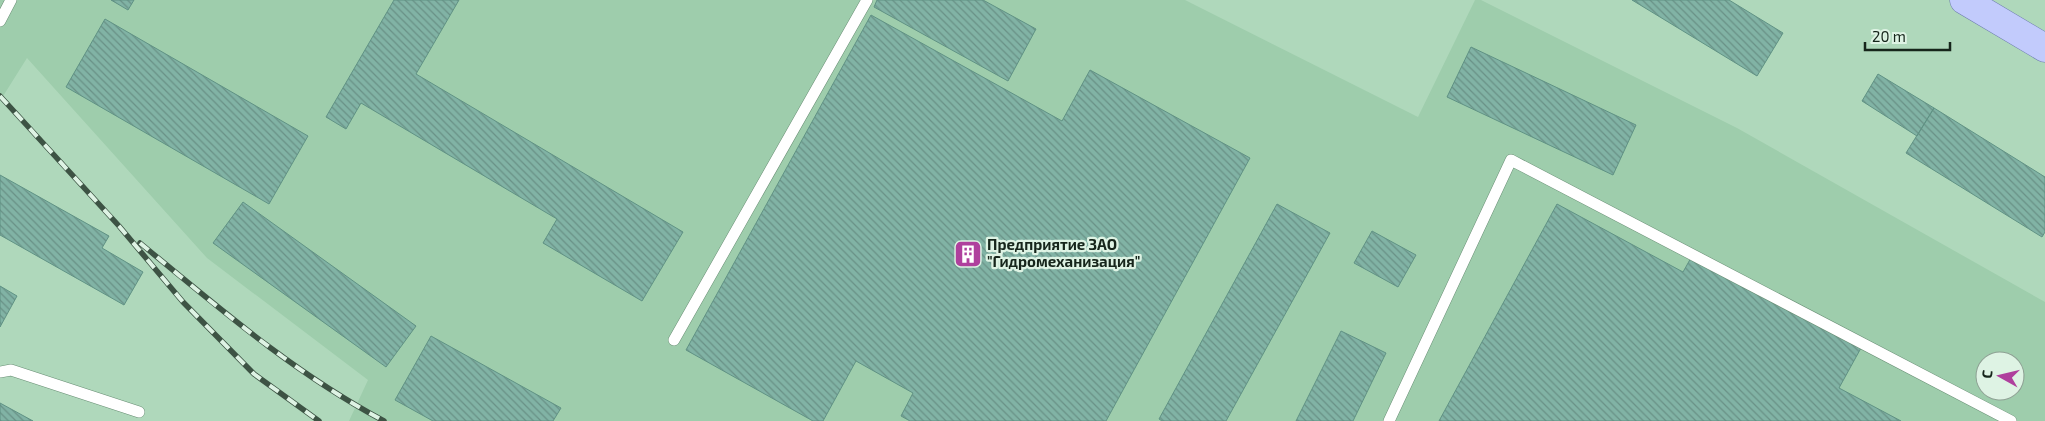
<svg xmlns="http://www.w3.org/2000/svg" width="2045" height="421" font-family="'Exo 2',sans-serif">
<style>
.built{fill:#9ecdac;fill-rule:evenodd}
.building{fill:url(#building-back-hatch);stroke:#609284}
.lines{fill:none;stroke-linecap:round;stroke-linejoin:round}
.service-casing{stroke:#698f75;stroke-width:12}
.primary-casing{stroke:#6b7bac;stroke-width:29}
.service{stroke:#fff;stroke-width:11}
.primary{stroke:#c2cbfc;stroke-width:28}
.rail-casing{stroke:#3d5344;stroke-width:5.5}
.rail{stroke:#def3e4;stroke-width:4;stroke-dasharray:11;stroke-linecap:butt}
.labels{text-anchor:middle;stroke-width:4.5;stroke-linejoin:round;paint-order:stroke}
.poi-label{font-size:15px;font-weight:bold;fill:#16251b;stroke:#def3e4;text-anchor:start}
</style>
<defs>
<pattern id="building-back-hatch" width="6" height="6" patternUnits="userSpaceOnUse" patternTransform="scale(1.25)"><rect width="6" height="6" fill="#81b3a5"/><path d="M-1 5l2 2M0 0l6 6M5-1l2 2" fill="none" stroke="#699186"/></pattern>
</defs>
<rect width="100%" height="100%" fill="#afd8bb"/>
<path class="built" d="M0,0h1185l233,117 57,-117h6l256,128 308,174v119h-1696l19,-41 -161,-122 -180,-200 -27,43zM1985,361h30v30h-30z"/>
<path class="building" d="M111,0h23l-6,10z
M394,0h65l-43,74 267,158 -41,69 -99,-58 14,-24 -196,-116 -15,26 -20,-12z
M877,0h106l53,29 -28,52 -134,-74z
M1632,0h97l54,33 -26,43z
M871,15l191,106 28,-51 160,88 -144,263h-196l-9,-5 12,-23 -57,-32 -33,60h-10l-127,-71z
M105,19l203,117 -39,68 -203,-117z
M1471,47l165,78 -23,50 -166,-78z
M1878,74l56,34 -17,28 -55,-35z
M1934,108l111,69v55l-3,5 -136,-84z
M0,175l109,61 -7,12 41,24 -19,33 -124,-70z
M243,202l173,124 -30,41 -173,-124z
M1277,204l53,29 -104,188h-64l-3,-2z
M1557,204l126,68 9,-16 169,92 -22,40 62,33h-462z
M1372,231l44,24 -18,32 -44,-24z
M0,286l17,10 -17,31z
M1341,331l45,22 -33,68h-57z
M431,336l130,72 -8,13h-120l-38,-21z
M0,403l33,18h-33z"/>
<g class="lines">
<g class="service-casing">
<path id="service" d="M0,21l11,-21
M674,340l193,-340
M0,372l11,-2 128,42
M1389,421l122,-261 500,261"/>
</g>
<g class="primary-casing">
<path id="primary" d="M1964,0l81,48"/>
</g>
<use href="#service" class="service"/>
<use href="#primary" class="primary"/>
<g class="rail-casing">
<path id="rail" d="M0,96l119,130 64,76 71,72 65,47
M140,243c79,65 154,130 244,178"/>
</g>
<use href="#rail" class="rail"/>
</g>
<defs>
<g id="building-square" transform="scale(1.4375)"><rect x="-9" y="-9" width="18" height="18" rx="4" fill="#af409d" stroke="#def3e4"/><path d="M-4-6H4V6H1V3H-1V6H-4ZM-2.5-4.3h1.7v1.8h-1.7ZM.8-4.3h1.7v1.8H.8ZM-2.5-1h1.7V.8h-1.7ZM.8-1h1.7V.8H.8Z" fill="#fff"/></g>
</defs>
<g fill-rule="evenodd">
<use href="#building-square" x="968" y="254"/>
</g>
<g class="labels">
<g class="poi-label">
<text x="987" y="250">Предприятие ЗАО<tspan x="987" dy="17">"Гидромеханизация"</tspan></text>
</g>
</g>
<g transform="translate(2000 376) rotate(278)"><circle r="24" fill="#def3e4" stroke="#8ea194"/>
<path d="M0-4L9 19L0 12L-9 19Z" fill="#af409d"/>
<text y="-8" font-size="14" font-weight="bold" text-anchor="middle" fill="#16251b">С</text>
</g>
<path d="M1865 42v8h85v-8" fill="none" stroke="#16251b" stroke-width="2.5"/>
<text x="1872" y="42" font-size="15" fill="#16251b" stroke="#def3e4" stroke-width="4" paint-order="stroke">20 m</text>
</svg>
